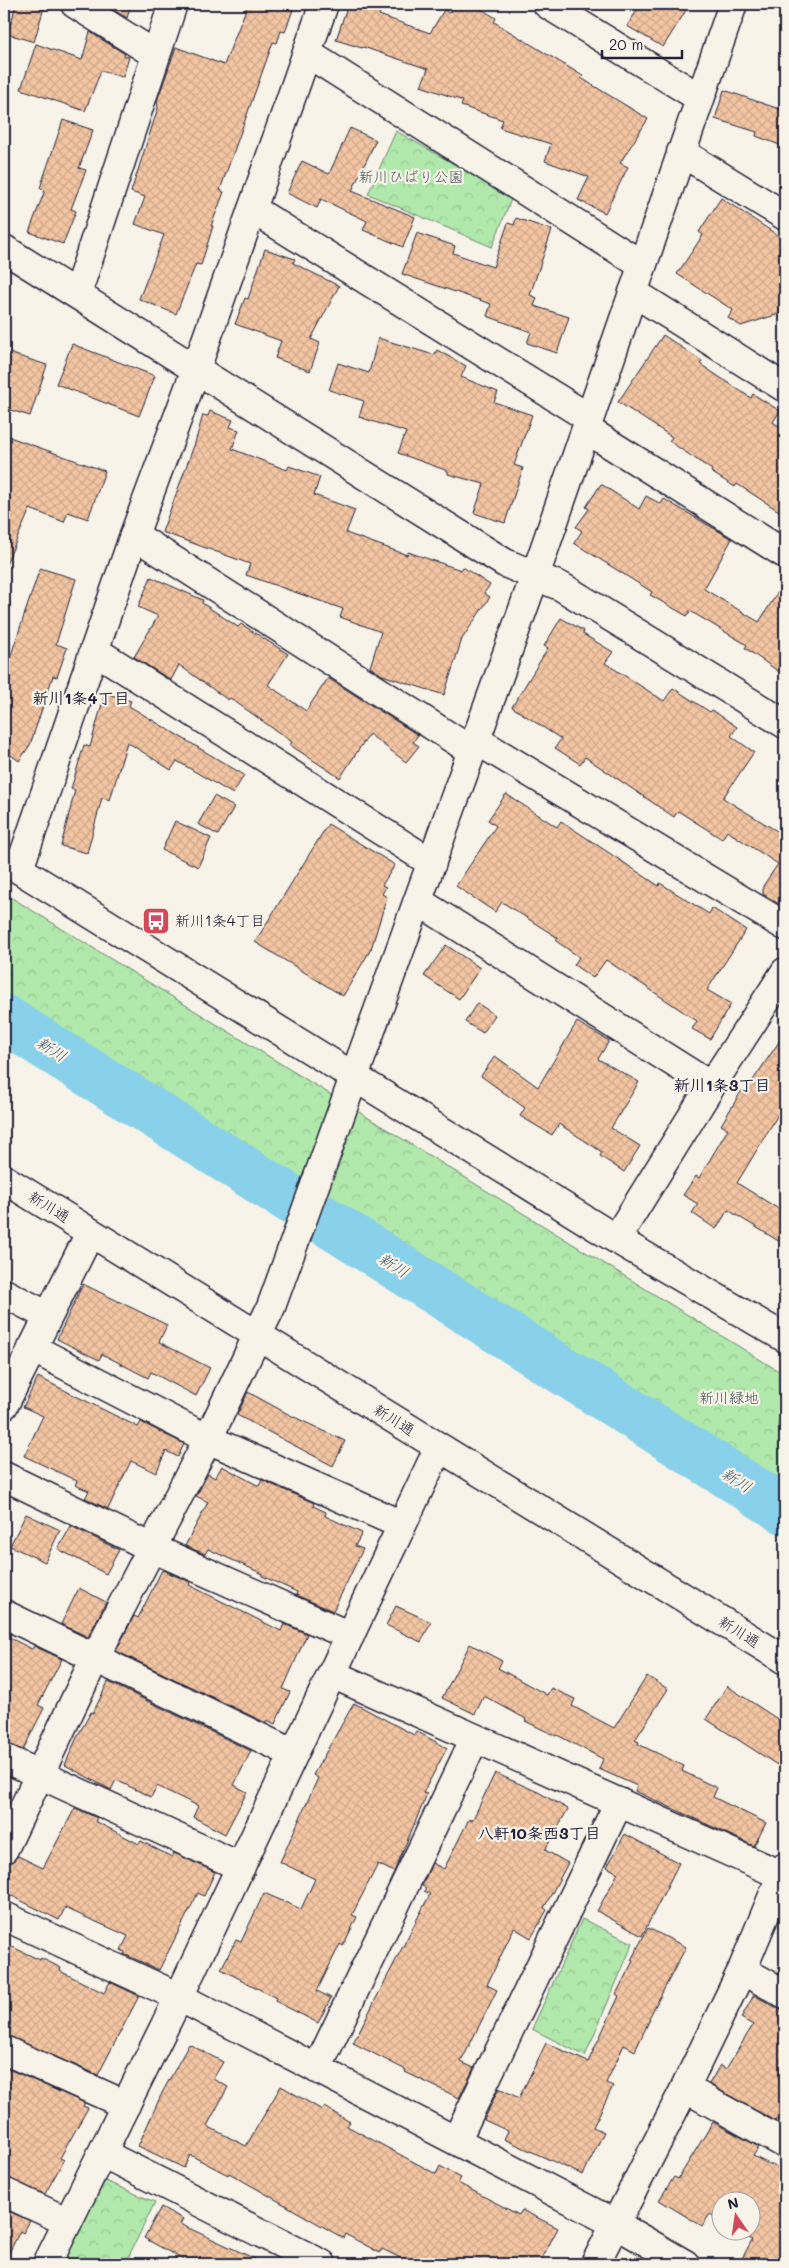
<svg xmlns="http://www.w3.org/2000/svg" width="789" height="2268" font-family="Mali,'Klee One',sans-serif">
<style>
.park{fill:url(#park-crowns);stroke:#6a8573}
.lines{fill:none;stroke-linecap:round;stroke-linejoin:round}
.river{stroke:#89d1ea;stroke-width:49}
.building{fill:url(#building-cross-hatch);stroke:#22223b}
.minor-casing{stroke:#22223b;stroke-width:31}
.minor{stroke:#f7f3e8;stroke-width:28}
.labels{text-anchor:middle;stroke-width:4.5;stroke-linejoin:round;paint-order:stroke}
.park-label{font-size:15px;fill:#465457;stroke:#f7f3e8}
.poi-label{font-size:15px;fill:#22223b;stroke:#f7f3e8;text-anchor:start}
.street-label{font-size:15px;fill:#22223b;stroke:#f7f3e8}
.neighbourhood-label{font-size:16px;font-weight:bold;fill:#22223b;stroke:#f7f3e8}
.water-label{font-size:16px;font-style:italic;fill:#415770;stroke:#f7f3e8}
</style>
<defs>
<pattern id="park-crowns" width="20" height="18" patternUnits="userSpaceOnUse" patternTransform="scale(1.25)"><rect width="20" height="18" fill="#b1e8ab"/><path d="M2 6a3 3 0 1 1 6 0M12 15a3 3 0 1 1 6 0" fill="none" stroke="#98c794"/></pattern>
<pattern id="building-cross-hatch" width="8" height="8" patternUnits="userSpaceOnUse" patternTransform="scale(1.25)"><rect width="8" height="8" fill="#f3c5a2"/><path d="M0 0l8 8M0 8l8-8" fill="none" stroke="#d0a98c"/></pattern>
</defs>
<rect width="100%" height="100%" fill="#f7f3e8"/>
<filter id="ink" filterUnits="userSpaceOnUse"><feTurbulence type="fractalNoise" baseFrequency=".02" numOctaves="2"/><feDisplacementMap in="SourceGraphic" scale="10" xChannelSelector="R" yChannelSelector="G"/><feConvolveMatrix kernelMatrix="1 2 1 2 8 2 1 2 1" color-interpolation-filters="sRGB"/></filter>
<g filter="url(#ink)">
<path class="park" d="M396,131l116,66 -20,50 -124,-53z
M4,893l781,482v115l-234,-144 -547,-343z
M582,1919l51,24 -48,113 -53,-27z
M105,2181l50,21 -30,62h-63z"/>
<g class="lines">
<path class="river" d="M4,1019l781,491"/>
</g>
<path class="building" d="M16,4h29l-11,38 -26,-8z
M104,4h27l-4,14z
M248,4h47l-10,28 -4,-1 -4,12 -4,-1 -53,148 4,2 -13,34h2l-12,39 -5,-1 -20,50 -37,-15 25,-64 -29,-11 10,-27 -14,-5 27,-84 -1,-7 19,-54 48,18z
M348,4h12l21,6 -2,5 51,18 14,-23 5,3 5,-9h19l23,14 -2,4 89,54 -2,2 67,41 -28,44 8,4 -23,46 -27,-13 11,-23 -44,-16 6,-17 -51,-16 3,-8 -42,-14 2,-5 -42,-15 7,-17 -65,-22 -1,1 -26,-8z
M641,4h49l-27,43 -36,-21z
M90,32l35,22 -1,2 5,1 -6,20 -22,-6 -16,40 -64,-22 15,-45 46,16z
M724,90l61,21v36l-29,-11 1,-4 -42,-13z
M63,120l30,10 -14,38 7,2 -15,39 5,2 -13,33 -34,-12 16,-42 -5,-2z
M350,128l26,12 -24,51 63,26 -12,30 -40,-17 4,-9 -46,-22 -4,9 -30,-15 15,-32 27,13z
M721,198l64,42v72l-44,14 -13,-8 5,-8 -56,-36 26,-39 -4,-3z
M516,218l36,12 -22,65 7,3 -3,8 35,11 -12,36 -30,-10 4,-11 -44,-16 4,-12 -89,-30 15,-41 38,13 -2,7 40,14 15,-44 6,2z
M265,249l30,10 -2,4 46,23 -28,53 9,4 -10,28 -35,-13 6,-17 -46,-17 10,-26 3,1z
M663,335l39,26 -2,3 51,34 2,-4 27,17 -7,11 12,8v85l-48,-31 -2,3 -24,-15 1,-2 -43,-29 3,-4 -54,-35z
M378,338l56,17 3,-5 29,16 -5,11 37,15 -4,10 38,13 -18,50 9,3 -18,55 -31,-10 10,-29 -36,-10v-3l-50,-18 8,-21 -47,-15 5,-16 -35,-11 9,-27 31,10z
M72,344l83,32 -16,40 -83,-32z
M9,353l38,12 -17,51 -26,-8v-40z
M210,411l23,9 -3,7 9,3 -7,19 55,21 2,-4 31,11 -6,18 41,15 -9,23 61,22 1,-3 53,18 2,-3 27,18 -6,8 6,4 -28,42 -18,56 -62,-20 -12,-8 11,-35 -41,-15 3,-8 -97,-34 4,-11 -88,-32 33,-89 8,-28 5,1z
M4,435l101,36 -17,48 -20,-7 -4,10 -34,-13 -26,60z
M601,484l38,25 7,-13 15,8 3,-5 68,40 -28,50 55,33 26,-41v95l-40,-28 2,-3 -57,-34 -3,5 -37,-21 2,-3 -78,-49 8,-12 -6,-4 13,-18 -3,-2z
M40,568l36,11 -20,65 11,4 -10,29 -4,-1 -23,69 -11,16 -15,-11v-74z
M151,577l52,23 -1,3 36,24 3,-3 47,30 -20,31 38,26 22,-33 90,57 -5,7 6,4 -13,16 -37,-28 -29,44 -50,-33 2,-3 -62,-44 -2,2 -49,-35 -8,15 -37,-23 24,-41 -20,-9z
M561,618l23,13 -1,3 30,18 -8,11 59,38 9,-13 37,24 2,-2 25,17 -6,9 23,16 -31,46 62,38v72l-22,-14v-8l15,-22 -51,-33 -5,8 -44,-28 -4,6 -89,-60 -5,7 -25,-16 6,-9 -49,-32 36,-59 -4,-2z
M105,693l26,8 -2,5 115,69 -11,19 -56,-33 -6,9 -44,-28 -17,58 -8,-2 -15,55 -26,-7 14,-56 -4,-1 13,-44 6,2z
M506,794l51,33 4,-6 98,65 1,-3 49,31 3,-6 34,22 -39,60 24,14 -21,35 -18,-10 5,-8 -91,-61 -13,18 -19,-13 5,-8 -23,-16 2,-3 -56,-36 -7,10 -39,-26 40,-60 -8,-6z
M214,796l20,11 -16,28 -20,-11z
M175,821l36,17 -13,29 -36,-17z
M328,824l67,41 -13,20 4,2 -4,7 5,3 -16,52 -28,47 -88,-54z
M446,945l34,23 -21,31 -35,-23z
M477,1003l18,12 -12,18 -18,-11z
M577,1022l32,19 -11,18 41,23 -28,46 29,18 -16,26 -24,-16 2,-4 -43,-28 -7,11 -32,-19 5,-8 -44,-32 14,-20 43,31z
M785,1033v70l-48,80 48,30v32l-57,-35 -12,19 -24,-16 6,-9 -15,-9 13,-19 3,2 29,-49 -7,-4 21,-35 3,2z
M83,1284l84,41 -8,17 51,26 -14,28 -45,-24 -3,6 -46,-24 -3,6 -42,-21z
M38,1377l100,50 3,-5 43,22 -6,13 -12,-6 -10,22 -25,-12 -23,48 -23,-11 4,-7 -14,-6 2,-4 -53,-25 19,-40 -20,-9z
M248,1392l40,22 57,27 -12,25 -96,-51z
M222,1466l37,20 3,-6 52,23 -1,3 13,6 -1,4 37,17 -7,13 8,3 -30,62 -37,-16 1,-3 -35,-16 1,-2 -55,-25 -3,5 -20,-8 23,-44 -12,-6 12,-22 7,4z
M26,1514l34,16 -15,32 -35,-16z
M71,1526l48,24 -13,24 -48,-25z
M162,1570l28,12 -1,3 92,46 3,-7 23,10 -24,55 7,3 -15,32 -8,-4 -1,3 -150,-72 18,-35 4,2z
M79,1588l27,14 -18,35 -27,-13z
M396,1606l35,16 -10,20 -35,-17z
M4,1635l28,14 2,-3 28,13 -24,46 6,3 -21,42 -19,-7z
M470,1644l32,17 -4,7 49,27 4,-7 24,11 -3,7 42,22 33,-52 21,13 -33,51 4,2 -1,2 46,22 -2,5 35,17 -4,9 53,26 -12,23 -119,-55 2,-5 -38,-17 4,-10 -46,-24 -1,1 -31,-15 1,-2 -42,-23 -9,18 -33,-16z
M108,1682l143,69 -17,34 13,7 -22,42 -32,-17 5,-11 -41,-20 -6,11 -35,-17 -5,10 -46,-25 12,-28 14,-25 2,1z
M727,1686l58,38v46l-79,-51z
M354,1703l60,32 2,-4 31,17 -24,45 4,1 -33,78 -16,-8 -26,51 5,2 -14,29 -3,-2 -23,47 14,7 -13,25 -43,-22 1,-3 -55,-29 15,-29 5,2 23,-49 37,16 14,-30 -35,-17 38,-84 -5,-3z
M495,1773l43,19 30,17 -23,41 23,13 -24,45 3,2 -16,28 -17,-10 -27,57 10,5 -36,72 13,6 -15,30 -54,-26 1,-2 -53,-27 77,-149 -6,-3 2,-3 -4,-2 10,-23 12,6 25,-50 3,2z
M75,1808l22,10 -2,3 44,23 2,-3 31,16 2,-4 41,19 -11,24 -6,-3 -39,77 -35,-16 1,-2 -4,-2 7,-14 -63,-28 -6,12 -55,-28v-16l6,-13 8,-7 25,12z
M625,1834l54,29 -37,73 -45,-25 21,-38 -11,-6z
M648,1928l38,19 -37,71 1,1 -15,32 -11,-6 -18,38 7,3 -20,41 11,5 -21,43 -79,-36 4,-8 -24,-11 15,-32 20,10 27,-55 42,19 31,-66 -3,-2 17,-33 -2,-1z
M4,1943l36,17 1,-2 20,10 -1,3 44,22 6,-11 29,14 -41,79 -94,-40z
M754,1995l23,13 8,2v114l-9,-5 -1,2 -66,-37 11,-19 6,4 27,-44 -12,-7z
M189,2044l34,18 -10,17 15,8 -21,39 39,20 35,-60 41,24 2,-3 26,15 -3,4 89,48 4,-8 21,12 -3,5 61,32 3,-5 36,18 -19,36h-126l-31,-15 -2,4 -35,-19 -2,4 -114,-65 -1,2 -38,-20 -6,13 -46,-22 24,-53z
M4,2067l81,36 -2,3 5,2 -28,50 4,2 -19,34 -41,-17z
M713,2122l46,25 -6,9 32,16v77l-8,15h-38l13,-24 -15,-10h15v-30h-30v21l-12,-7 -8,12 -43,-26 15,-23 4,2z
M161,2207l22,12 -3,5 86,40h-75l-47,-26z
M4,2209l26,12 -7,12 -3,-2 -16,32z"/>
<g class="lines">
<g class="minor-casing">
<path id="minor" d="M75,4l81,51
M547,4l153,94
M307,53l335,212
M681,152l104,64
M252,209l337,209
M4,249l501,314 57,24 223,137
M633,292l152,96
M77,294l96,-290
M586,429l199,125
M134,535l338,216
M94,650l338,213
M476,740l309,186
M4,860l612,379 169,99
M19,869l115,-334 62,-166 128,-365
M418,901l293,185
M4,1179l781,481
M616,1239l95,-153 74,-114
M4,1293l44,23
M32,1348l176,91 194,86
M4,1405l86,-172
M4,1476l148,72 198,88
M4,1614l290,140
M332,1674l449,201
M4,1758l237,109
M4,1849l91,-191 113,-219 63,-132 264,-731 198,-572
M4,1916l175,81 435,226 71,41
M742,1970l43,24
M4,2050l122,55
M317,2069l158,-331
M685,2088l100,56
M456,2141l163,-339
M102,2153l220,111
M4,2192l64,30
M47,2264l132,-267 260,-550
M595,2264l90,-176 57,-118 43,-103"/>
</g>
<use href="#minor" class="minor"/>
</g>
</g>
<defs>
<g id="bus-square" transform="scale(1.4375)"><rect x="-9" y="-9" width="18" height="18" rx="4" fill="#d1495b" stroke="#f7f3e8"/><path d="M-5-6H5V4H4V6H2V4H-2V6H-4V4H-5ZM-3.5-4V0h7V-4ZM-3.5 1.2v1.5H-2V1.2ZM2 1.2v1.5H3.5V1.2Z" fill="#fff"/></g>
</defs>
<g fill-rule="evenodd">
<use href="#bus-square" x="156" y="921"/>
</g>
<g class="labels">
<g class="park-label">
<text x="411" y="182">新川ひばり公園</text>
<text x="729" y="1403">新川緑地</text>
</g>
<g class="poi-label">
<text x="175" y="926">新川1条4丁目</text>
</g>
<g class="street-label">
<text transform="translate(49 1207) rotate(32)" y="5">新川通</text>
<text transform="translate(394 1420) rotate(32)" y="5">新川通</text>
<text transform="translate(739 1632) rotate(32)" y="5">新川通</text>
</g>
<g class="neighbourhood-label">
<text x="81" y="704">新川1条4丁目</text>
<text x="722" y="1091">新川1条3丁目</text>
<text x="539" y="1839">八軒10条西3丁目</text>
</g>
<g class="water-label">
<text transform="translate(52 1049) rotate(32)" y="6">新川</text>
<text transform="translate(394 1265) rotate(32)" y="6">新川</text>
<text transform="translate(737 1480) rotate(32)" y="6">新川</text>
</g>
</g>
<rect width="789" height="2268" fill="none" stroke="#f7f3e8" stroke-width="20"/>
<rect x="10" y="10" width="769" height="2248" fill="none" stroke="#22223b" stroke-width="2" filter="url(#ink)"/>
<g transform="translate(736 2216) rotate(347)"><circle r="24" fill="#f7f3e8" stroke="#a29fa3"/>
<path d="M0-4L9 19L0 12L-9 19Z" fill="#d1495b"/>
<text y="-8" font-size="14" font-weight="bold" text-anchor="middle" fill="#22223b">N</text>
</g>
<path d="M602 50v8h80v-8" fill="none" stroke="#22223b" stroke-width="2.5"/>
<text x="609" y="50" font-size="15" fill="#22223b" stroke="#f7f3e8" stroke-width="4" paint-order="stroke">20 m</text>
</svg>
